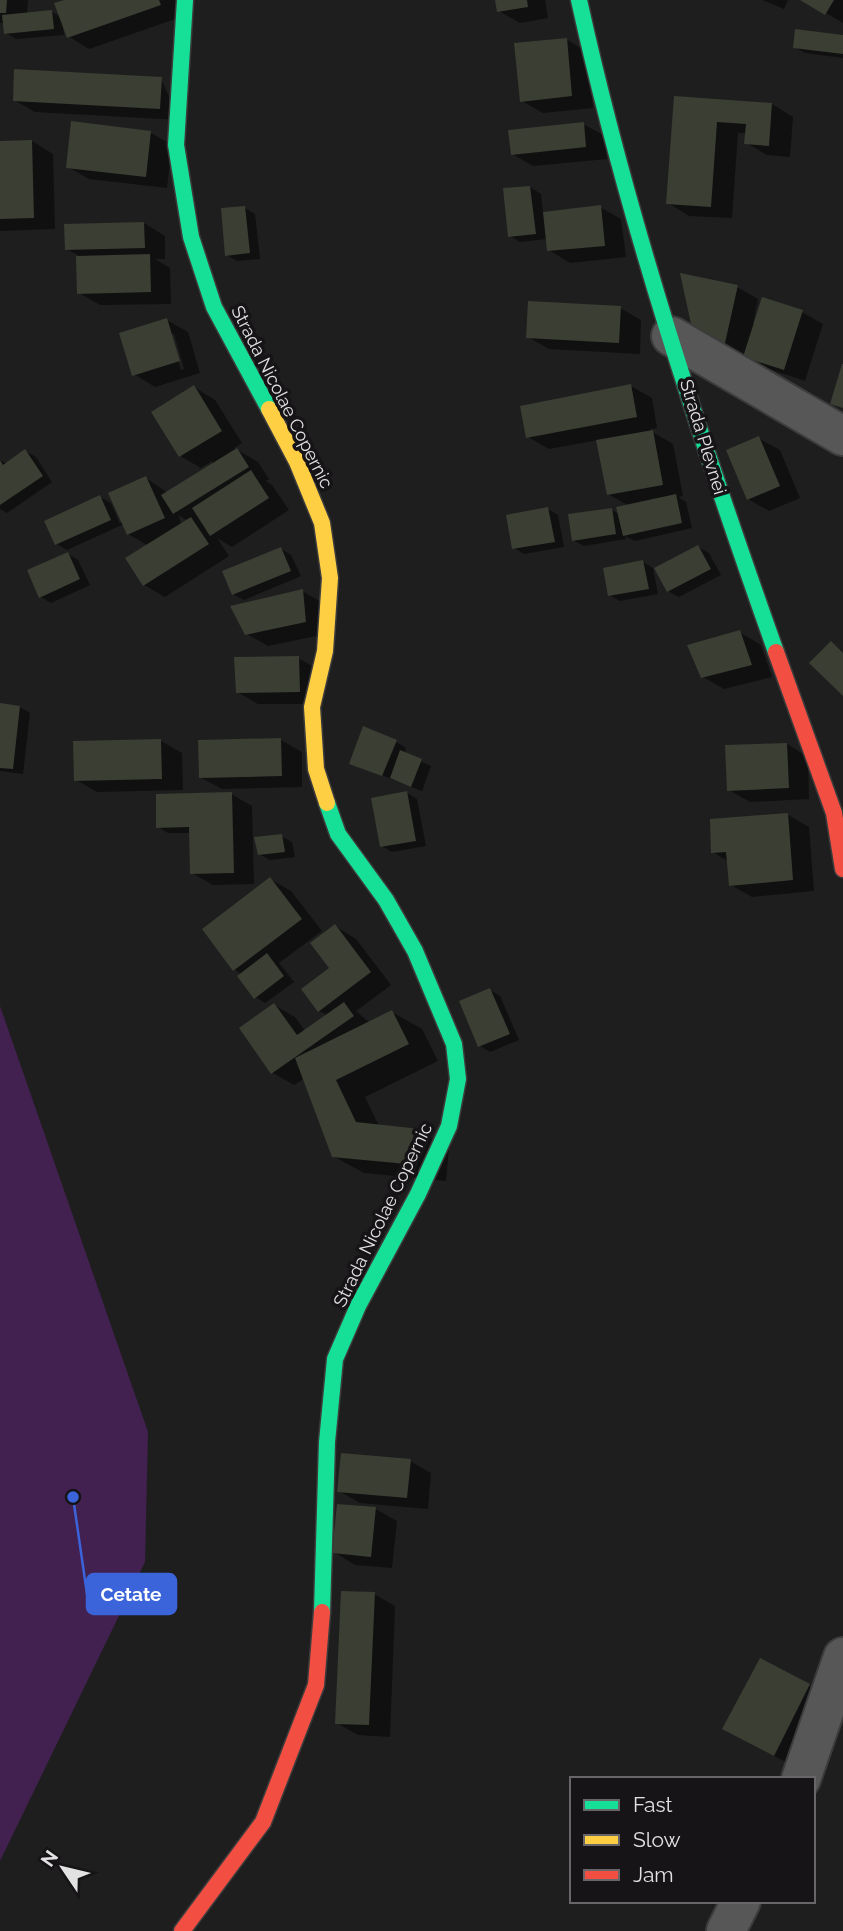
<svg xmlns="http://www.w3.org/2000/svg" width="843" height="1931" font-family="Raleway,sans-serif">
<style>
.green{fill:#422150}
.shadow{fill:#0007;fill-rule:evenodd}
.building{fill:#3a3e33}
.lines{fill:none;stroke-linecap:round;stroke-linejoin:round}
.street-casing{stroke:#3d3c3d;stroke-width:42}
.fast-casing{stroke:#3d3c3d;stroke-width:19}
.slow-casing{stroke:#3d3c3d;stroke-width:19}
.jam-casing{stroke:#3d3c3d;stroke-width:19}
.street{stroke:#585758;stroke-width:38}
.fast{stroke:#16e098;stroke-width:16}
.slow{stroke:#ffcf43;stroke-width:16}
.jam{stroke:#f24e42;stroke-width:16}
.labels{text-anchor:middle;stroke-width:7;stroke-linejoin:round;paint-order:stroke}
.street-label{font-size:18px;fill:#e3e2e3;stroke:#161416}
.leader{fill:none;stroke:#3b64da;stroke-width:2.5}
.callout-dot{fill:#3b64da;stroke:#161416;stroke-width:2.5}
.callout{fill:#3b64da;stroke:#3b64da;stroke-width:2.5}
.callout-label{font-size:19px;text-anchor:middle;font-weight:bold;fill:#fff}
</style>
<rect width="100%" height="100%" fill="#1f1e1f"/>
<path class="green" d="M0,1006l148,426 -3,130 -145,299z"/>
<path class="shadow" d="M0,0h28l-1,14 25,-2 9,5 8,-17h107l5,17 -92,32 -21,-13 -5,-9 1,8 -48,4 -10,-6 -2,-10h-4z
M497,0h48l3,18 -28,5 -21,-12z
M762,0h26l-4,9z
M804,0h39v23z
M843,37v21l-38,-5 -11,-6z
M566,39l21,13 6,56 -50,5 -21,-12z
M161,79l19,41 -145,-8 -21,-12z
M676,98l96,6 21,13 -3,40 -23,-2 -21,-12 1,-10h-9l-6,85 -43,-2 -21,-13z
M583,124l22,12 2,23 -74,7 -21,-12z
M151,133l21,12 -5,43 -78,-9 -21,-12z
M32,141l21,13 2,75 -55,2v-89z
M530,187l11,7 2,19 57,-6 21,12 5,38 -56,6 -21,-13 -2,-11 -27,3 -10,-6z
M245,208l10,6 5,45 -23,2 -10,-6z
M144,223l21,13v23h-10l15,9 1,36 -71,1 -21,-12 -1,-38 -12,-6z
M737,287l21,12 -5,25 49,-12 21,12 -18,57 -39,-13 -20,-11 -27,1z
M620,308l21,12 -1,34 -91,-5 -21,-12z
M167,320l21,12 12,41 -45,14 -21,-13zM170,334h4l10,35 -3,1z
M631,386l21,12 5,30 -8,2 24,14 10,52 -5,1 8,5 6,26 -57,13 -10,-5 1,3 -42,7 -11,-6 39,-30 7,4 10,-8 -21,-12 -10,-54 -49,9 -21,-12z
M194,387l21,13 27,43 -8,5 24,14 11,17 -3,2 6,4 17,25 -57,37 -15,-9 12,18 -64,41 -21,-12 5,-39 -21,-12 -4,-10 -57,26 -10,-6 43,-47 11,6 9,21 26,-46 22,15 46,-29 -2,-3 -11,7 -21,-12zM178,515l10,6 -6,4z
M758,438l22,12 20,48 -31,13 -21,-12z
M25,451l11,6 16,25 -45,31 -7,-4v-49l7,4z
M548,509l10,6 6,32 -40,7 -10,-6z
M698,547l11,6 12,22 -42,22 -11,-6z
M281,549l10,6 10,21 -57,24 -11,-6z
M68,554l10,6 12,25 -39,18 -10,-6z
M643,562l10,6 5,26 -38,7 -11,-6z
M302,591l21,12 3,31 -58,12 -21,-12z
M739,632l22,13 11,32 -48,12 -21,-12z
M298,658l21,12 2,34h-63l-21,-12z
M0,705l20,2 10,6 -7,61 -23,-3z
M281,740l21,12v35l-80,2 -22,-12z
M161,741l21,12 1,37 -86,2 -21,-12z
M396,742l10,6 -2,6 27,12 -9,25 -71,-28z
M787,744l21,13 1,42 -59,3 -21,-12z
M407,793l10,6 9,47 -34,6 -10,-6z
M231,794l21,12 2,78 -41,1 -21,-12 -1,-40h-23l-10,-6z
M788,815l21,12 5,64 -62,6 -21,-12 -2,-23 -16,-10z
M281,836l11,6 3,15 -25,3 -11,-6z
M270,879l21,12 31,40 -43,32 15,19 -29,21 -10,-6 -13,-23 -8,-5z
M335,926l21,13 35,46 -35,26 14,12 22,-11 30,17 16,32 -73,36 14,29 40,5 30,17 -3,33 -82,-8 -31,-17 -28,-78 -11,7 -21,-12 -32,-45 33,-23 21,12 10,14 22,-16 -8,-4 12,-43z
M490,990l10,6 19,44 -29,12 -10,-6z
M410,1461l21,12 -3,36 -68,-6 -21,-12z
M376,1509l21,12 -5,47 -37,-3 -21,-13z
M374,1594l21,12 -5,131 -32,-2 -21,-12z
M760,1660l71,38 -36,69 -49,-26z"/>
<path class="building" d="M0,0h7l-1,13h-6z
M64,0h95l2,5 -94,33 -13,-35z
M495,0h32l1,7 -31,5z
M800,0h34l-9,15z
M52,10l2,19 -50,5 -2,-19z
M795,29l48,6v19l-50,-6z
M567,38l5,58 -52,6 -6,-59z
M14,69l148,8 -2,32 -147,-8z
M674,96l98,7 -3,43 -25,-2 2,-20 -29,-2 -6,85 -45,-3z
M71,121l80,10 -5,46 -80,-9z
M584,122l2,25 -75,8 -3,-25z
M32,140l2,78 -34,1v-78z
M530,186l6,48 -28,3 -5,-49z
M601,205l4,41 -58,5 -4,-39z
M245,206l5,47 -25,3 -4,-48z
M144,222l1,26 -80,2 -1,-26z
M150,254l1,38 -74,2 -1,-38z
M680,273l58,12 -15,67 -27,-5z
M762,297l41,13 -19,60 -41,-13z
M528,301l93,5 -2,37 -93,-5z
M167,318l13,43 -48,15 -13,-43z
M842,364h1v44l-13,-4z
M631,384l6,33 -111,21 -6,-32z
M194,385l28,46 -43,26 -28,-45z
M653,430l10,55 -56,10 -11,-55z
M759,436l21,50 -33,14 -21,-50z
M237,448l12,19 -76,47 -12,-19z
M25,449l18,27 -43,29v-45l3,5z
M251,470l18,28 -59,38 -18,-28z
M146,476l19,42 -38,17 -19,-42z
M676,494l6,29 -59,13 -7,-29z
M100,495l11,25 -56,25 -11,-24z
M548,507l7,35 -43,7 -6,-34z
M612,508l4,26 -44,7 -4,-27z
M191,517l18,27 -66,42 -18,-28z
M698,545l13,24 -44,23 -13,-24z
M281,547l10,24 -59,24 -10,-24z
M68,552l12,27 -41,19 -12,-28z
M643,560l6,29 -41,7 -5,-28z
M303,589l3,33 -61,13 -15,-29z
M740,630l12,35 -51,13 -14,-33z
M831,641l12,12v43l-34,-33z
M299,656l1,36 -64,1 -2,-36z
M0,703l20,3 -7,63 -13,-1z
M363,726l34,14 -15,36 -33,-12z
M281,738l1,38 -83,2 -1,-38z
M161,739l1,40 -88,2 -1,-40z
M787,743l2,45 -62,3 -2,-46z
M400,750l22,9 -11,28 -21,-9z
M407,791l9,50 -36,6 -9,-49z
M232,792l2,81 -44,1 -1,-47 -33,1v-34z
M788,813l5,67 -64,6 -3,-34 -15,1 -1,-34z
M282,834l3,18 -27,3 -4,-18z
M270,877l32,42 -69,52 -31,-42z
M335,924l36,48 -53,40 -17,-23 28,-21 -19,-25z
M267,953l17,23 -30,23 -17,-23z
M490,988l20,46 -32,13 -19,-46z
M344,1002l10,14 -83,58 -32,-46 35,-25 23,32z
M392,1010l17,34 -73,36 20,42 64,7 -3,36 -85,-8 -37,-99z
M341,1453l70,6 -4,39 -70,-6z
M337,1504l39,3 -5,50 -39,-4z
M341,1591l34,1 -6,133 -34,-1z
M760,1658l50,26 -36,72 -52,-27z"/>
<g class="lines">
<g class="street-casing">
<path id="street" d="M671,336l172,100
M801,1779l42,-122
M726,1931l15,-30"/>
</g>
<g class="fast-casing">
<path id="fast" d="M185,0l-9,145 15,92 23,70 55,102
M579,0c49,222 121,438 197,652
M322,1612l5,-170 8,-83 23,-53 60,-112 31,-68 9,-47 -4,-35 -39,-93 -29,-51 -48,-66 -11,-31"/>
</g>
<g class="slow-casing">
<path id="slow" d="M269,409l28,53 25,61 8,55 -5,73 -13,56 4,62 11,34"/>
</g>
<g class="jam-casing">
<path id="jam" d="M776,652l58,161 9,56
M182,1931l81,-109 53,-137 6,-73"/>
</g>
<use href="#street" class="street"/>
<use href="#fast" class="fast"/>
<use href="#slow" class="slow"/>
<use href="#jam" class="jam"/>
</g>
<g class="labels">
<g class="street-label">
<text transform="translate(282 397) rotate(63)" y="6">Strada Nicolae Copernic</text>
<text transform="translate(703 437) rotate(73)" y="6">Strada Plevnei</text>
<text transform="translate(383 1215) rotate(-64)" y="6">Strada Nicolae Copernic</text>
</g>
</g>
<path class="leader" d="M73 1497L87 1594"/>
<circle class="callout-dot" cx="73" cy="1497" r="7"/>
<rect class="callout" x="87" y="1574" width="89" height="40" rx="7"/>
<g class="callout-label">
<text x="131" y="1601">Cetate</text>
</g>
<rect x="570" y="1777" width="245" height="126" fill="#161416" stroke="#686668" stroke-width="2"/>
<rect x="584" y="1800" width="35" height="10" fill="#16e098" stroke="#686668" stroke-width="2"/>
<text x="633" y="1812" font-size="21" fill="#e3e2e3">Fast</text>
<rect x="584" y="1835" width="35" height="10" fill="#ffcf43" stroke="#686668" stroke-width="2"/>
<text x="633" y="1847" font-size="21" fill="#e3e2e3">Slow</text>
<rect x="584" y="1870" width="35" height="10" fill="#f24e42" stroke="#686668" stroke-width="2"/>
<text x="633" y="1882" font-size="21" fill="#e3e2e3">Jam</text>
<g transform="translate(63 1868) rotate(305)" stroke="#161416" stroke-width="5" paint-order="stroke">
<path d="M0-5L12 26L0 18L-12 26Z" fill="#e3e2e3"/>
<text y="-10" font-size="19" font-weight="bold" text-anchor="middle" fill="#e3e2e3">N</text>
</g>
</svg>
